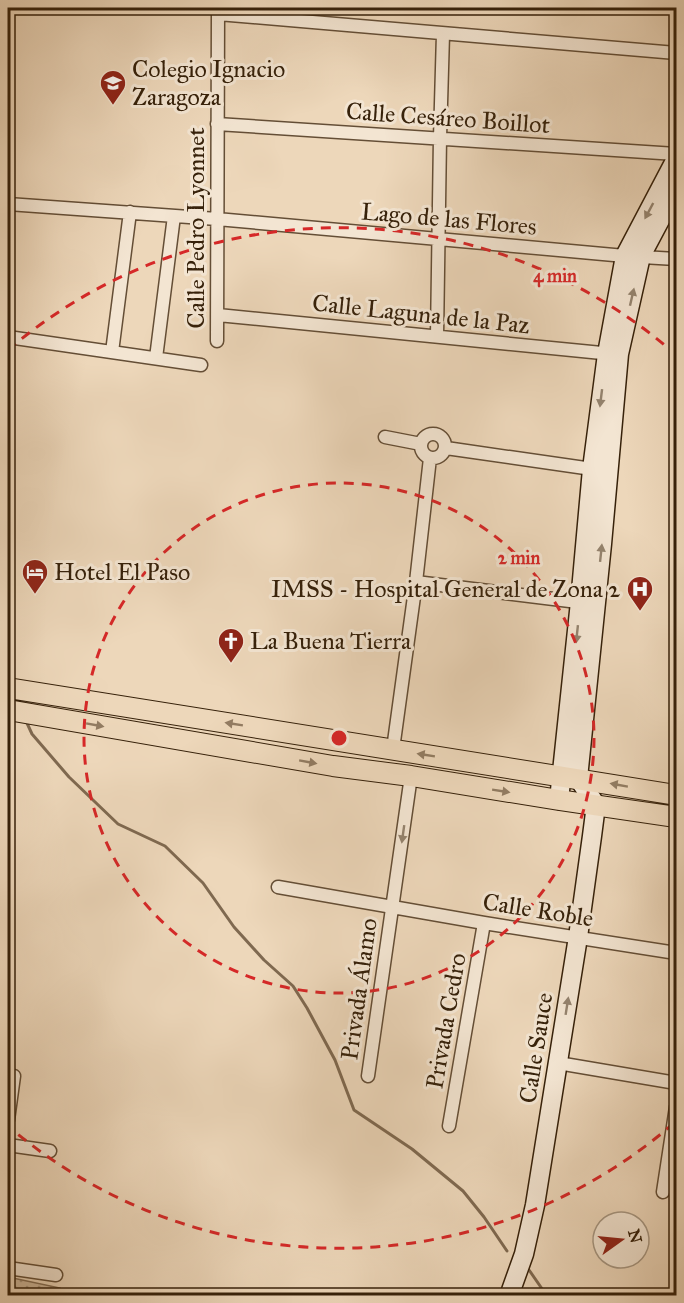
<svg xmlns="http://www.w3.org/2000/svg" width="684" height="1303" font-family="'IM FELL Great Primer',serif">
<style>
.grass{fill:url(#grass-dots);stroke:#826c53;stroke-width:1.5}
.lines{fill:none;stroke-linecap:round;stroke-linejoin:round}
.stream{stroke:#7f6950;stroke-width:3}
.street-casing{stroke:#644e36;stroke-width:15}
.secondary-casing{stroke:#36210a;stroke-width:21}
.primary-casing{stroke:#36210a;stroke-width:22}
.street{stroke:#f3e5d2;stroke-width:12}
.secondary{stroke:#f3e5d2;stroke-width:18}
.primary{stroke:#edd7ba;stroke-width:20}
.oneway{fill:#94836e}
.oneway2{fill:#927c62}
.ring{fill:none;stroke:#d62828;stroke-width:3;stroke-dasharray:10 8}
.labels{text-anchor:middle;stroke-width:6;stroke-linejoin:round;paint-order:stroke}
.poi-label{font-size:24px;fill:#36210a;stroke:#f3e5d2;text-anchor:start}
.street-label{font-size:24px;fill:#36210a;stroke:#f3e5d2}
.centre{fill:#d62828;stroke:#f3e5d2;stroke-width:3}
.ring-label{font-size:18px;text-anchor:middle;font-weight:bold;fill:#d62828;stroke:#f3e5d2;stroke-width:6;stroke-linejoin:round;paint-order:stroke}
</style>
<defs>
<pattern id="grass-dots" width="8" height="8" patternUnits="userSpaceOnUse" patternTransform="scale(1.5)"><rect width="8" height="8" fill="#ceb89c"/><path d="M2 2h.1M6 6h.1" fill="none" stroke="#a8957d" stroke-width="1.8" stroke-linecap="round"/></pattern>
</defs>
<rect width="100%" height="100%" fill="#edd7ba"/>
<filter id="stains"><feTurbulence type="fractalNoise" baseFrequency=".00333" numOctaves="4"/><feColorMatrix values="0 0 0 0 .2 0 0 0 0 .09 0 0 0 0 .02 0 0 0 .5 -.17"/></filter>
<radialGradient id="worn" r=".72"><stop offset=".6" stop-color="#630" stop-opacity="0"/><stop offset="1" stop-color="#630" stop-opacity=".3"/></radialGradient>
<path class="grass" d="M8,1277l52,11v7h-52z"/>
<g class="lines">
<path class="stream" d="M26,721l6,13 37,43 49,47 47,22 38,37 31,44 30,33 29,26 14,22 28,52 19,50 58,39 51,42 21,26 23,34
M529,1270l18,26"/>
<g class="street-casing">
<path id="street" d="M218,14l458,39
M217,124l459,30
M8,204l209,15 408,37 51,3
M218,315l394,39
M437,336l3,-198 3,-104
M8,337l193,28
M217,341l1,-332
M112,352l18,-140
M156,358l18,-142
M421 446a12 12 0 1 1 24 0a12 12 0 1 1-24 0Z
M385,437l36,7
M446,448l153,22
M416,582l170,21
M393,749l23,-167 14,-124
M278,887l206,36 192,30
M558,1063l118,20
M368,1076l43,-300
M8,1120l6,-44
M449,1126l35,-203
M8,1145l42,6
M663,1192l13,-85
M8,1268l48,7"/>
</g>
<g class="secondary-casing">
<path id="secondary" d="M559,800l21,-198 12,-133 15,-115 18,-98 51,-97
M509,1296l15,-42 11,-49 43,-268 14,-101 4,-31 -18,-27 24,-234 17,-190 22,-98 35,-66"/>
</g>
<g class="primary-casing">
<path id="primary" d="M8,688l668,107
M8,710l325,56 78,10 148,24 117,17"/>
</g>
<use href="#street" class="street"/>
<use href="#secondary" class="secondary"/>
<use href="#primary" class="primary"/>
</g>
<defs><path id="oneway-solid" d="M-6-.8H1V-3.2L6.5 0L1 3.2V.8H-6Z" transform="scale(1.5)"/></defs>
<g class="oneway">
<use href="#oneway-solid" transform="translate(649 211) rotate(118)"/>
<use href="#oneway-solid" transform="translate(632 297) rotate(-77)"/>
<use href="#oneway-solid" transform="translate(601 398) rotate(97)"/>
<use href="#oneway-solid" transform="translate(601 553) rotate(-84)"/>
<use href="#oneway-solid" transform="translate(577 634) rotate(96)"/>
<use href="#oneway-solid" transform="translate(403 834) rotate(98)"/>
<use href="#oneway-solid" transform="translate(567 1006) rotate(-81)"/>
</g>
<g class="oneway2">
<use href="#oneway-solid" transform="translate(234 724) rotate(-171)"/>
<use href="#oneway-solid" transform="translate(95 725) rotate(10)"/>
<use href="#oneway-solid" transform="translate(426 755) rotate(-171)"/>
<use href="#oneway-solid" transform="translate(308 762) rotate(10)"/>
<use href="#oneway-solid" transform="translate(619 785) rotate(-170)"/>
<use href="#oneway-solid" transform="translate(501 791) rotate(9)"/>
</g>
<g class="ring">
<circle cx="339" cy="738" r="255"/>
<path d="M674 1123A510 510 0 0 1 8 1126M8 350A510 510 0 0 1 674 353"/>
</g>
<defs>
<g id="school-pin" transform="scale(1.35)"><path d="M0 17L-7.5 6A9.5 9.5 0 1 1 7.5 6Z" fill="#8f2418" stroke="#f3e5d2"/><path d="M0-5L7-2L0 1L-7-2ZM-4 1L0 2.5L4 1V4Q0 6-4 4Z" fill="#fff"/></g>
<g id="hotel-pin" transform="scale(1.35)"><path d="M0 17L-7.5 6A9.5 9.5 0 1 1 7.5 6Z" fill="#8f2418" stroke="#f3e5d2"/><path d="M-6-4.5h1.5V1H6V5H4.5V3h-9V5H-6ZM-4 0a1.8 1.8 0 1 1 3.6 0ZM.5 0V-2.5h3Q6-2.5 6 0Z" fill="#fff"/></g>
<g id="hospital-pin" transform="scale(1.35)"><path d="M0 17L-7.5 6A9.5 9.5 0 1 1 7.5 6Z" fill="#8f2418" stroke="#f3e5d2"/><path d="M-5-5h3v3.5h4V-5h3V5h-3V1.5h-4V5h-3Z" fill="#fff"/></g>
<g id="church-pin" transform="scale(1.35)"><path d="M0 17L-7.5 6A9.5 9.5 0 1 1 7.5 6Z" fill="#8f2418" stroke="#f3e5d2"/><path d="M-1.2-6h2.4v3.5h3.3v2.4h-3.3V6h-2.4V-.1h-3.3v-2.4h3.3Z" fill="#fff"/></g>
</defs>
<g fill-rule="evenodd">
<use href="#school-pin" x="113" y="83"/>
<use href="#hotel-pin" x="35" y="572"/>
<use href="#hospital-pin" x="640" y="589"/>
<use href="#church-pin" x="231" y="641"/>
</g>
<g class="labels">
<g class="poi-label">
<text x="132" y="77">Colegio Ignacio<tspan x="132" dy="28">Zaragoza</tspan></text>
<text x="54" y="580">Hotel El Paso</text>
<text x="620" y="597" text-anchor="end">IMSS - Hospital General de Zona 2</text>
<text x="250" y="649">La Buena Tierra</text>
</g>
<g class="street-label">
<text transform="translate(448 118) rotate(4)" y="8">Calle Cesáreo Boillot</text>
<text transform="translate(449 219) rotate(5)" y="8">Lago de las Flores</text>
<text transform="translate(196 228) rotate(-90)" y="8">Calle Pedro Lyonnet</text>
<text transform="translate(421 314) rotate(6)" y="8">Calle Laguna de la Paz</text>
<text transform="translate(538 910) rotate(9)" y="8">Calle Roble</text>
<text transform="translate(359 989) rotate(-82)" y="8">Privada Álamo</text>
<text transform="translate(446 1021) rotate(-80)" y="8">Privada Cedro</text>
<text transform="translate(536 1048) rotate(-81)" y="8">Calle Sauce</text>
</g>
</g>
<circle cx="339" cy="738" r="9" class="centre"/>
<g class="ring-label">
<text x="555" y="282">4 min</text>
<text x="519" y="564">2 min</text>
</g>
<rect width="684" height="1303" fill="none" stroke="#edd7ba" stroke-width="30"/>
<rect x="9" y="9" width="666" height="1285" fill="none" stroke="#36210a" stroke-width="3"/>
<rect x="15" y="15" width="654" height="1273" fill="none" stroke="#36210a" stroke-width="1.5"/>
<g transform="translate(621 1240) rotate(75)"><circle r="28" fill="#f3e5d2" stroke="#a79782" stroke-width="1.5"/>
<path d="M0-4.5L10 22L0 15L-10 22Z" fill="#8f2418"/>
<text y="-9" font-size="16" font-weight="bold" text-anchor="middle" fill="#36210a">N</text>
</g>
<rect width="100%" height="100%" filter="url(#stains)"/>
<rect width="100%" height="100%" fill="url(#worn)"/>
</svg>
